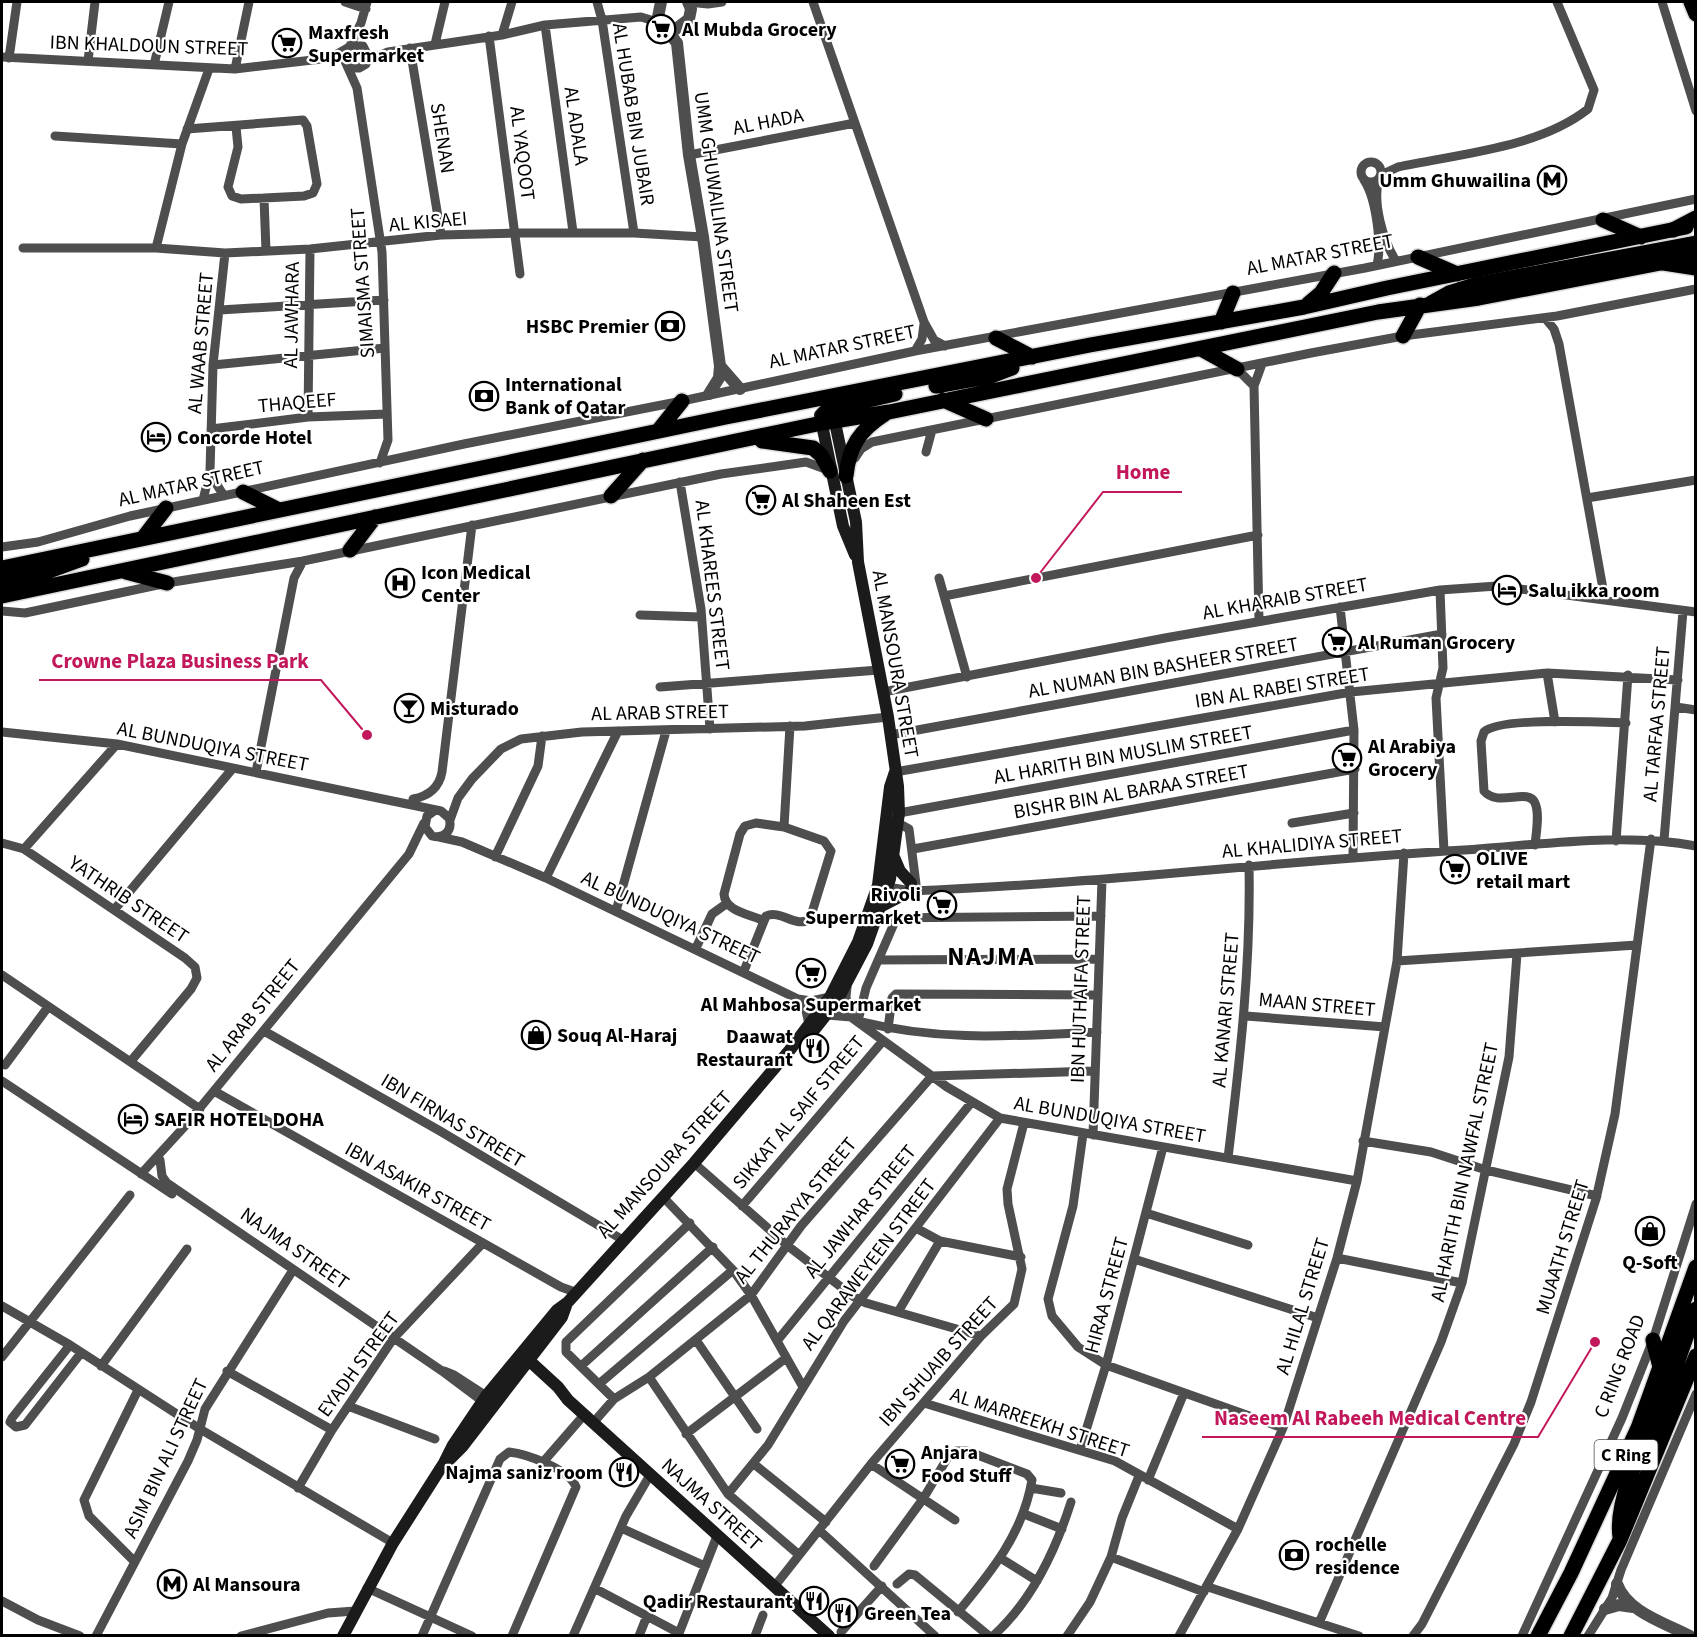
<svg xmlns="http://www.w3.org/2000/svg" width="1697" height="1637" font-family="'Source Sans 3',sans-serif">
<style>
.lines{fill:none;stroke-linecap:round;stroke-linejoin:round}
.primary-casing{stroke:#dbdbdb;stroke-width:18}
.trunk-casing{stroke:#dbdbdb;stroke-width:18}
.minor{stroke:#4e4e4e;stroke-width:9}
.tertiary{stroke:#4e4e4e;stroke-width:12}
.secondary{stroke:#1b1b1b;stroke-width:12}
.primary{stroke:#000;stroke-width:15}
.trunk{stroke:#000;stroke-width:15}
.labels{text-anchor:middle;stroke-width:4.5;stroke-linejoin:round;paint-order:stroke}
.shield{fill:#fff;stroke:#4c4c4c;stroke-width:1.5}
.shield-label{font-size:18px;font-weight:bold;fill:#000}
.poi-label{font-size:20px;font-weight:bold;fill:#000;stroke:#fff;text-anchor:start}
.street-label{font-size:20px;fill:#000;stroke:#fff}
.district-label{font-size:26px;font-weight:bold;letter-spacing:1.5px;fill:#000;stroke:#fff}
.leader{fill:none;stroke:#c2185b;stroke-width:2}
.callout-dot{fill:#c2185b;stroke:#fff;stroke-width:2}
.callout-label{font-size:21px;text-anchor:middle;font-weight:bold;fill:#c2185b;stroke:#fff;stroke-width:4.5;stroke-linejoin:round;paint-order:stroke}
</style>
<rect width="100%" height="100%" fill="#fff"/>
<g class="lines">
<g class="primary-casing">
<path id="primary" d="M1603,220l38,17
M1418,257l39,17
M1308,304l13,-11 13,-20
M1221,322l12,-29
M1403,336l17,-31
M996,338l36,19
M1201,349l36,20
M936,386l55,-10 21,-8
M943,400l43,19
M822,423l2,-10 6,-4 65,-15
M658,431l24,-30
M762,441l51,7 8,7 9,16
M846,476c3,-30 14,-46 39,-62
M243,492l36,18
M611,496l32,-36
M143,538l23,-30
M350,550l25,-33
M2,568l724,-151 364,-72 214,-38 83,-19 299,-61
M126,572l41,11
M2,582l47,-11 33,-12
M2,596l820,-173 67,-11 489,-100 101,-14 217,-42"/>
</g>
<g class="trunk-casing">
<path id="trunk" d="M1691,2l5,12
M1673,230l23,-12
M1657,262l39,6
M1431,303l18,-10 29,-9 218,-41
M1653,1340l7,27
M1620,1537c-6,-41 30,-105 46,-145 11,-27 20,-55 30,-83
M1538,1636l33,-63 67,-145 58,-161
M1571,1636l49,-96 76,-184"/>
</g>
<path class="minor" d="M345,2l21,7
M597,2l5,18 32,213
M688,2l20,2 14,-2
M813,2l111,320 10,18 11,6
M1662,2l34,109
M545,25l28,207
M502,35l10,-33
M489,36l31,238
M435,44l10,-42
M350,46l11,-23 6,-21
M410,48l31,187
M2,57l233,12 95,-11 16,-9
M9,58l8,-56
M88,61l7,-59
M367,61l21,-9 114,-17 43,-10 96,-8 20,6
M154,65l15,-63
M350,67l9,1 7,-4 2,-8 -5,-10h-13l-4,3 -2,10 13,29 25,164 6,188 -8,23
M235,69l14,-67
M187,129l116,-9 4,6 10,58 -4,9 -9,3 -63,3 -9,-3 -4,-9 10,-40 -2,-20
M55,136l127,8
M689,155l166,-32
M1361 172a10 10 0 1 1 20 0a10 10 0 1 1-20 0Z
M1381,175l17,-8c60,-13 141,-19 190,-58l6,-19 -37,-88
M1379,179c-7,23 4,62 17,82
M1364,180c12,18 18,64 13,85
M264,198l2,53
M23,248h133l69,5 85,-4 131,-14 74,-2h119l69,4
M156,248l26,-104 27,-75
M220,310l164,-10
M1545,318l9,11 5,15 46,256
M915,351l7,-12 2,-15
M213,365l172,-17
M1237,369l17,17
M308,417l2,-168
M211,429l97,-12 79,-3
M926,452l6,-22
M855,458l6,-9 11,-7 439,-89 92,-17 154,-20 139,-27
M210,474l14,22
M680,482l21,127 9,120
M1587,498l109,-18
M203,500l7,-29 3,-106 12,-112
M2,547l36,-5 92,-26 334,-72 218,-43 233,-50 450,-83 331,-69
M939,578l28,99
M1440,590l3,78 -7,30 8,153
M944,596l314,-61
M1340,607l14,123 -1,126
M2,611l23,2 142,-30 136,-22 418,-87 85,-12 22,8
M640,615l61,2
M1259,621l-5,-235 8,-22
M1547,673l8,49
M660,687l219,-17
M883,692l282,-54 275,-48 57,-4 199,26
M1676,707l20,3
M2,732l115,12 324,67 8,7c4,13 -5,21 -17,18l-7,-9 2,-11 7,-5
M890,735l552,-101
M256,772l38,-194 9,-17
M895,772l456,-80 196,-19 131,7
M413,799c16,-3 26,-11 29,-27l30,-247
M899,813l455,-83
M450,820l8,-22 14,-19 29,-30 20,-10 61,-7 223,-6 83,-9
M898,823l11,6 7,55
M1292,823l62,-10
M439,837l23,5 84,36 252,121 13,2 19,-4
M1664,840l19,-229
M1616,841l12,-166
M2,843l22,6 161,109 10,9 2,11 -6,11 -60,72
M1535,845c1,-12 5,-31 0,-42 -7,-16 -37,5 -51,-12l-3,-50 3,-9c15,-15 117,-10 142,-9
M24,849l93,-105
M913,849l442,-80
M495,857l43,-91 4,-30
M546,878l72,-147
M882,886l29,5c184,-7 369,-30 553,-41 73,-5 160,-18 232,-4
M114,910l119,-142
M616,911l50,-180
M876,918l225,-2
M896,919l-30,69 -8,33c84,21 153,15 239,11
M762,920c-14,-6 -37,-9 -38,-26l16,-60 5,-8 11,-3 28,4
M696,948l16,-34 14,-10
M878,960l221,-1
M1397,961l240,-16
M744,971l22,-55c15,-7 30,13 44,3l21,-68 -7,-10 -40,-14 6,-101
M2,975l198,134
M847,987l-1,10 5,20
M798,999l8,12 3,13
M827,1015l24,2 96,70 53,31 357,63
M1246,1016l139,11
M888,1029l4,-31 4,-4 202,1
M264,1031l176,100 183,109
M5,1065l43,-58
M2,1081l170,113
M214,1091l347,196 14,5
M1083,1134l-10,72 -25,93 4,17 26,31 28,18 177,63
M1093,1135l9,-255
M1363,1141l68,11 55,18 111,26
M1228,1158c12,-99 23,-193 21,-293
M160,1160l2,16 5,7 275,188 44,33
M694,1163l94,83 66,51 12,6 115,33
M141,1174l44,-48 224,-272 15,-31
M664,1198l69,72 18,25 52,92
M742,1206l140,-164
M1146,1213l102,32
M916,1228l24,13 81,16
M1337,1258l125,25
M1134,1259l184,59
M2,1306l68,39 130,84 193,114
M898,1312l42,-71
M696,1340l61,89
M777,1341l194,-238
M70,1345l-58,73 -2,4 6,5 9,-2 56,-72
M2,1357l128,-162
M101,1366l86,-117
M581,1366l132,-119
M227,1371l105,59
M444,1371l10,4 37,24
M649,1377l79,117 70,60
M599,1384l134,-114
M614,1399l-48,-47v-10l124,-119
M924,1403l191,58 123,68
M348,1406l87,33
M593,1423l21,-24 35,-22 102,-82 50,-69 131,-150 163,-5
M686,1434l100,-76
M1080,1450l26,-85 57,-218
M544,1461l40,-46
M754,1464l72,58
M871,1464l84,56
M1148,1480l36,-87
M298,1488l34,-58 61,-91 90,-96
M1031,1488l30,5
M728,1494l40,-49 76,-124 156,-203
M1024,1514l38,15
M621,1528l84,38
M819,1530l116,106
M1111,1557l93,35
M1002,1559l35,22
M135,1562l-46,-46 -5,-16 54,-110
M874,1566l49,-67 25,-42 8,-6h11l60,23 5,6c-9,53 -40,91 -74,132
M897,1584l12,-10 6,1 74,61
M774,1587l97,-123 110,-128 33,-32 8,-35 -14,-65 -1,-15 17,-66
M1208,1587l151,49
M367,1588l105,48
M594,1588l85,45
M2,1601l36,19 42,16
M1319,1623l122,-281 21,-59 47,-226 8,-103
M841,1632l41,-46
M96,1636l92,-175 9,-21 8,-31 88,-139
M241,1636l87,-23 27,-2
M422,1636l78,-177 9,-7c18,2 60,17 67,35l-64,149
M573,1636l53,-120 24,-41
M639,1636l8,-20
M678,1636l39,-100
M755,1636l8,-21
M993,1636c38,-34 63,-87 78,-134
M1067,1636l23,-34 21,-45 11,-39 17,-42
M1179,1636l59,-107 45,-101 54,-170 20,-77 40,-220 7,-108
M1413,1636l9,-12 92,-180 17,-42 65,-203 19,-85 36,-275
M1522,1636l100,-218 31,-78 43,-136
M1588,1636l24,-38 9,-28 75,-176"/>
<path class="tertiary" d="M661,2l-3,15 6,9 12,3 13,-10 2,-10 -3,-7
M664,26l13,17 12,112 14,82 17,129 -1,12 -10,16
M720,366l20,23
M1617,1584c10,28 48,39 73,52
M1605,1609l14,-4 14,2"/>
<path class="secondary" d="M820,415l23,111 12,29
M894,857l6,14 11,12
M880,907l31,-16
M807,1039l30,-38 30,-57 23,-65 9,-66 -1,-27 -10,-69 -30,-155 -2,-40 -23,-109
M522,1354l36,33 10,13 261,236
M448,1461l14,-14 100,-130 4,-11
M343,1636l50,-93 51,-80 9,-18 33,-49 71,-86 11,-8 126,-139 95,-112 41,-54 28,-55 20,-57 12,-98 5,-15"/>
<use href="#primary" class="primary"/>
<use href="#trunk" class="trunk"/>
</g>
<defs>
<g id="supermarket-ring" transform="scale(1.5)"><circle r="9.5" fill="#fff" stroke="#000" stroke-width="1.5"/><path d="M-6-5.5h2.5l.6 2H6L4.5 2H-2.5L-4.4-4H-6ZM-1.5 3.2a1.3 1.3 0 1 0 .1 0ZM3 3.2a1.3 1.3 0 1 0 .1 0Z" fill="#000"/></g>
<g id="metro-ring" transform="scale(1.5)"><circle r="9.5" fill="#fff" stroke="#000" stroke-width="1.5"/><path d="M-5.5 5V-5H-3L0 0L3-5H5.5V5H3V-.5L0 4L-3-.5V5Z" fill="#000"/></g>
<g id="bank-ring" transform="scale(1.5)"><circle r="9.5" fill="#fff" stroke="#000" stroke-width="1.5"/><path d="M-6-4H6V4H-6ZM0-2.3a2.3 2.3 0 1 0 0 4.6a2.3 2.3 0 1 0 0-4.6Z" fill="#000"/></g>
<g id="hotel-ring" transform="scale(1.5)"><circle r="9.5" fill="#fff" stroke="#000" stroke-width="1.5"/><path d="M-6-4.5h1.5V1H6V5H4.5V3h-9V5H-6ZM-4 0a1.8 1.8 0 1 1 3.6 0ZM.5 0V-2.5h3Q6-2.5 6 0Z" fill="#000"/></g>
<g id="hospital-ring" transform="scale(1.5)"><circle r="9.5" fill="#fff" stroke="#000" stroke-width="1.5"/><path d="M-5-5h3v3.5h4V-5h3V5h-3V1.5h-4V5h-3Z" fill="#000"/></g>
<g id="bar-ring" transform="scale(1.5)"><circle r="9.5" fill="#fff" stroke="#000" stroke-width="1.5"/><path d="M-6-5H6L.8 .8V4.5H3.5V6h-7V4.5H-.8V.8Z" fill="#000"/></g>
<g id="shop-ring" transform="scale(1.5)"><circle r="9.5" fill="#fff" stroke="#000" stroke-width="1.5"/><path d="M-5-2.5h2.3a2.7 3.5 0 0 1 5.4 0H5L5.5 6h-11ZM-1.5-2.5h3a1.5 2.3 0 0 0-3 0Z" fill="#000"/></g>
<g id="restaurant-ring" transform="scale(1.5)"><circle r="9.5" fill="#fff" stroke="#000" stroke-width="1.5"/><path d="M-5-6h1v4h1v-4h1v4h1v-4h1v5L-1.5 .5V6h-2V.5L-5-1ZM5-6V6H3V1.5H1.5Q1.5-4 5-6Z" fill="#000"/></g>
</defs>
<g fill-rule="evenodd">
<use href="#supermarket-ring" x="661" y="29"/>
<use href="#supermarket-ring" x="287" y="43"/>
<use href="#metro-ring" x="1552" y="180"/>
<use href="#bank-ring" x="670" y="326"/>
<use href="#bank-ring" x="484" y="396"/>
<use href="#hotel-ring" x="156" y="437"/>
<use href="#supermarket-ring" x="761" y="500"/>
<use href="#hospital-ring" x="400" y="583"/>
<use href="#hotel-ring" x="1507" y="590"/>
<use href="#supermarket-ring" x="1337" y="642"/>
<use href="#bar-ring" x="409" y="708"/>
<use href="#supermarket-ring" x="1347" y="758"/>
<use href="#supermarket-ring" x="1455" y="869"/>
<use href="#supermarket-ring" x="942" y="905"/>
<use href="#supermarket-ring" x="811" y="973"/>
<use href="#shop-ring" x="536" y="1035"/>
<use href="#restaurant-ring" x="814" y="1048"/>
<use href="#hotel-ring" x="133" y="1119"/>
<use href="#shop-ring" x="1650" y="1231"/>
<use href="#supermarket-ring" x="900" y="1464"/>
<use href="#restaurant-ring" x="624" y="1472"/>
<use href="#bank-ring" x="1294" y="1555"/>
<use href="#metro-ring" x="172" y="1584"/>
<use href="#restaurant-ring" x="814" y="1601"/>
<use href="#restaurant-ring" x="843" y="1613"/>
</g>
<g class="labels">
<rect class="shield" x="1594.5" y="1440" width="63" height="30" rx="4.5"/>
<g class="shield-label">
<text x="1626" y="1461">C Ring</text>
</g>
<g class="poi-label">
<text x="682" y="36">Al Mubda Grocery</text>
<text x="308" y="39">Maxfresh<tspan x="308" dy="23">Supermarket</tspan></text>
<text x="1531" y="187" text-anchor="end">Umm Ghuwailina</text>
<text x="649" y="333" text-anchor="end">HSBC Premier</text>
<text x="505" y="391">International<tspan x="505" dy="23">Bank of Qatar</tspan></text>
<text x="177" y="444">Concorde Hotel</text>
<text x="782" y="507">Al Shaheen Est</text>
<text x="421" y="579">Icon Medical<tspan x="421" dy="23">Center</tspan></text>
<text x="1528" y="597">Salu ikka room</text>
<text x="1358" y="649">Al Ruman Grocery</text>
<text x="430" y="715">Misturado</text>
<text x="1368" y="753">Al Arabiya<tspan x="1368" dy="23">Grocery</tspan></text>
<text x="1476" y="865">OLIVE<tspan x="1476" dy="23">retail mart</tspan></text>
<text x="921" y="901" text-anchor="end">Rivoli<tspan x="921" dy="23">Supermarket</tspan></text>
<text x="811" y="1011" text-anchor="middle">Al Mahbosa Supermarket</text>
<text x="557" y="1042">Souq Al-Haraj</text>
<text x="793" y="1043" text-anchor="end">Daawat<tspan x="793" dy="23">Restaurant</tspan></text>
<text x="154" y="1126">SAFIR HOTEL DOHA</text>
<text x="1650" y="1269" text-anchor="middle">Q-Soft</text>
<text x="921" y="1459">Anjara<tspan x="921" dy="23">Food Stuff</tspan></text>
<text x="603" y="1479" text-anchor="end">Najma saniz room</text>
<text x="1315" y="1551">rochelle<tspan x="1315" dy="23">residence</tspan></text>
<text x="193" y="1591">Al Mansoura</text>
<text x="793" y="1608" text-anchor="end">Qadir Restaurant</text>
<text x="864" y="1620">Green Tea</text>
</g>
<g class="street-label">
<text transform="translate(149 45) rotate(2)" y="7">IBN KHALDOUN STREET</text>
<text transform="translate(634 114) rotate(81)" y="7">AL HUBAB BIN JUBAIR</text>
<text transform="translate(768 121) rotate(-11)" y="7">AL HADA</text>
<text transform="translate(577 126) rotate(82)" y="7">AL ADALA</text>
<text transform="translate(443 138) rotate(81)" y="7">SHENAN</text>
<text transform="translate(523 153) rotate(83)" y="7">AL YAQOOT</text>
<text transform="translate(717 202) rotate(82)" y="7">UMM GHUWAILINA STREET</text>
<text transform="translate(428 221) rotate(-5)" y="7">AL KISAEI</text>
<text transform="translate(1320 254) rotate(-11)" y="7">AL MATAR STREET</text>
<text transform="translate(362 283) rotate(-94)" y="7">SIMAISMA STREET</text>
<text transform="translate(291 315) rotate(-89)" y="7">AL JAWHARA</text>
<text transform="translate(200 343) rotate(-85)" y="7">AL WAAB STREET</text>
<text transform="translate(842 346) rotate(-12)" y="7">AL MATAR STREET</text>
<text transform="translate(297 402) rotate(-5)" y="7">THAQEEF</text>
<text transform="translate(191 483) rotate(-13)" y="7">AL MATAR STREET</text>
<text transform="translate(713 585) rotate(83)" y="7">AL KHAREES STREET</text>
<text transform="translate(1285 598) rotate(-10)" y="7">AL KHARAIB STREET</text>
<text transform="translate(896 664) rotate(80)" y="7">AL MANSOURA STREET</text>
<text transform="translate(1163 667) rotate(-10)" y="7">AL NUMAN BIN BASHEER STREET</text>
<text transform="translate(1282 687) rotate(-9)" y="7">IBN AL RABEI STREET</text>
<text transform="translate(660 712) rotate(-1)" y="7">AL ARAB STREET</text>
<text transform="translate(1656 724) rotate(-85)" y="7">AL TARFAA STREET</text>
<text transform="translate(213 746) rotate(11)" y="7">AL BUNDUQIYA STREET</text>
<text transform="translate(1123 754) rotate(-10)" y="7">AL HARITH BIN MUSLIM STREET</text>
<text transform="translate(1131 791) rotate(-10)" y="7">BISHR BIN AL BARAA STREET</text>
<text transform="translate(1312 843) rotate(-5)" y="7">AL KHALIDIYA STREET</text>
<text transform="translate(129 899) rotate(34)" y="7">YATHRIB STREET</text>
<text transform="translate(671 917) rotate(25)" y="7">AL BUNDUQIYA STREET</text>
<text transform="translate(1080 989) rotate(-88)" y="7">IBN HUTHAIFA STREET</text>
<text transform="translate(1317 1004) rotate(5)" y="7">MAAN STREET</text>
<text transform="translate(1225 1010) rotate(-85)" y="7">AL KANARI STREET</text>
<text transform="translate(252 1015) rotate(-51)" y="7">AL ARAB STREET</text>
<text transform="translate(798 1112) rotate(-50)" y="7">SIKKAT AL SAIF STREET</text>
<text transform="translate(1110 1119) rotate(10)" y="7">AL BUNDUQIYA STREET</text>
<text transform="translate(453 1120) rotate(31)" y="7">IBN FIRNAS STREET</text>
<text transform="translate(664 1164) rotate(-48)" y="7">AL MANSOURA STREET</text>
<text transform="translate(1464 1172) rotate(-78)" y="7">AL HARITH BIN NAWFAL STREET</text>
<text transform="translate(418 1186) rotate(29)" y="7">IBN ASAKIR STREET</text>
<text transform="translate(795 1210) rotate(-51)" y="7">AL THURAYYA STREET</text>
<text transform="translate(860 1211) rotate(-51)" y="7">AL JAWHAR STREET</text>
<text transform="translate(1562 1247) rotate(-73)" y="7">MUAATH STREET</text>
<text transform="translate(295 1248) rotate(35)" y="7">NAJMA STREET</text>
<text transform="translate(868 1264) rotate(-53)" y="7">AL QARAWEYEEN STREET</text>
<text transform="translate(1106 1295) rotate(-75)" y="7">HIRAA STREET</text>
<text transform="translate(1302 1306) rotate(-73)" y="7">AL HILAL STREET</text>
<text transform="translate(938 1361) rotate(-48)" y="7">IBN SHUAIB STREET</text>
<text transform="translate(358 1364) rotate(-54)" y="7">EYADH STREET</text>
<text transform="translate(1619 1366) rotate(-69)" y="7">C RING ROAD</text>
<text transform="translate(1040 1422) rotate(18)" y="7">AL MARREEKH STREET</text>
<text transform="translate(165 1458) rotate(-65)" y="7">ASIM BIN ALI STREET</text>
<text transform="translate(712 1504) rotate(42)" y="7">NAJMA STREET</text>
</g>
<g class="district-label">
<text x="991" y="965">NAJMA</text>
</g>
</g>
<path class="leader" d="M1036 578L1103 492H1182M367 735L321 680H39M1595 1342L1538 1437H1202"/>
<g class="callout-dot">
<circle cx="1036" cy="578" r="6"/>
<circle cx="367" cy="735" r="6"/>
<circle cx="1595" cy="1342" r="6"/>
</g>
<g class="callout-label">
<text x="1143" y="479">Home</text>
<text x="180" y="668">Crowne Plaza Business Park</text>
<text x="1370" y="1425">Naseem Al Rabeeh Medical Centre</text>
</g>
<rect width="1697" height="1637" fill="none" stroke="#000000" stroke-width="6"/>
</svg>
